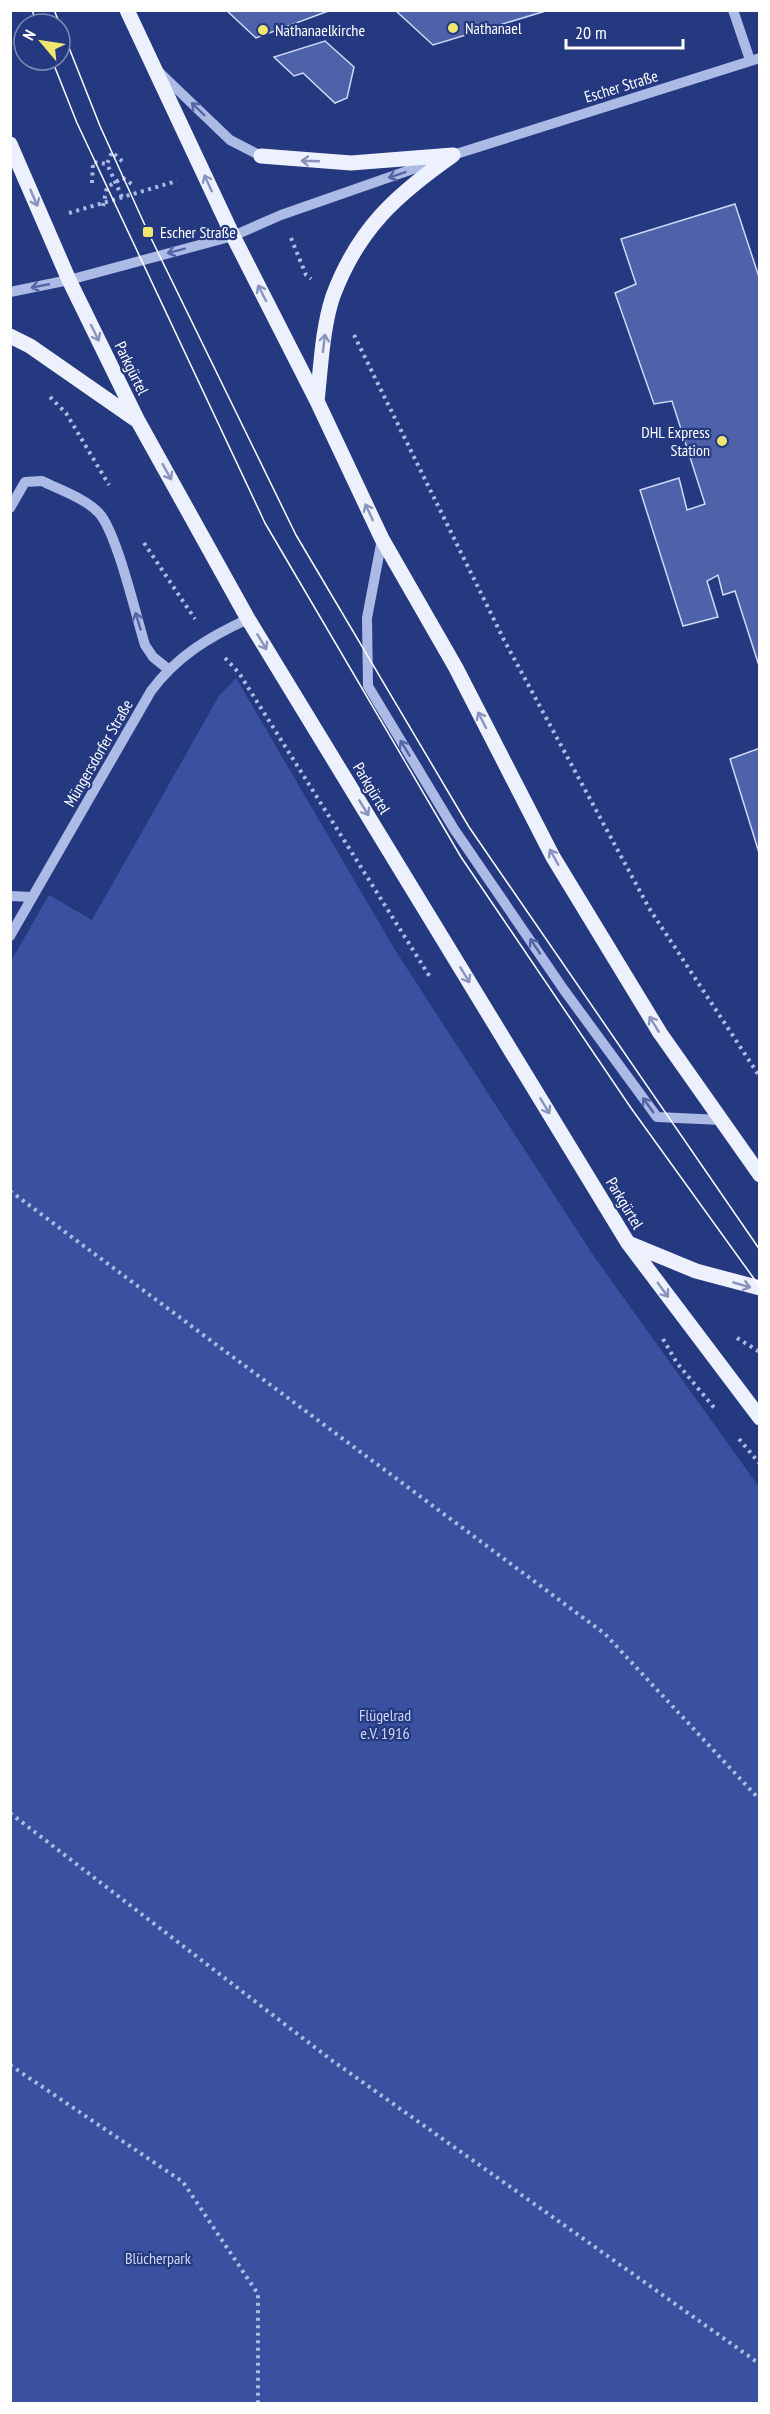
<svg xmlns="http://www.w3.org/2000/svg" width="770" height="2414" font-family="'PT Sans Narrow',sans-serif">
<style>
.green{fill:#39519e}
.building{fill:#4d62a9;stroke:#cfd8f5;stroke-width:1.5}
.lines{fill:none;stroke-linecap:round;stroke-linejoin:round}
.path{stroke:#acbae6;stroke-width:4;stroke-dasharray:3 4.5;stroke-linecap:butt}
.minor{stroke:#acbae6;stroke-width:10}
.major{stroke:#edf0fd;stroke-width:15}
.tram{stroke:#fff;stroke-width:1.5}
.oneway{stroke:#5466a4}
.oneway2{stroke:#8994be}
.poi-dot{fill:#f0e770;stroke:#253980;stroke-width:2}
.labels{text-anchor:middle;stroke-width:4.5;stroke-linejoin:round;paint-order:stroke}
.poi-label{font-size:16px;fill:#fff;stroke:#253980;text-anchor:start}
.street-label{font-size:16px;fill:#fff;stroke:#253980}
.park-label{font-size:16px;fill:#cfd8f5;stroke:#253980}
</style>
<rect width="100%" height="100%" fill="#253980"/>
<path class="green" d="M236,678l159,272 198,305 166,232v916h-748v-1442l38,-66 43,25 127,-224z"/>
<path class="building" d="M226,10h105l-75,28z
M395,10h154l-116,35z
M325,41l29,26 -7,31 -12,5 -32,-30 -9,3 -20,-19z
M735,204l25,76v389l-25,-78 -12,4 -5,-20 -11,6 11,36 -35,9 -43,-136 39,-12 8,32 18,-6 -33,-103 -18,3 -39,-111 21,-9 -15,-45z
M760,748v108l-30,-97z"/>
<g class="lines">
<path class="path" d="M92,183l1,-21 14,2
M122,197l-15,-33 5,-12 11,10
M103,206l4,-19 16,-9 10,7
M69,213l108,-32
M291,238l15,37 5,4
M354,335l150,305 145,268 111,169
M50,397l16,16 43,72
M144,543l51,76
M225,658l14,15 191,304
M10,1191l595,443 155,166
M737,1338l23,14
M663,1339l14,24 39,47
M739,1439l21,25
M10,1813l320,246 427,303
M10,2065l173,117 75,112v110"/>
<path class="minor" d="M733,10l17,50
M158,71l72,69 31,16
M10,292l59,-12 164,-44 48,-21 172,-60 307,-97
M10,508l15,-26 17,-1c18,9 43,17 57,32 18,20 37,103 46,132l8,12 15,12
M382,539l-15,79 1,68 86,143 110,161 93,127 64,3
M10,896l22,1
M10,936l141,-245c26,-35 58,-54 97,-72"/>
<path class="major" d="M127,10l106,226 84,165 65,138 74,129 97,189 107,176 100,142
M10,144l59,136 69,141 110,198 380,624 132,175
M261,156l90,7 102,-8
M10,336l20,10 105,73
M317,401c4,-34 5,-72 16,-105 25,-67 63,-101 120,-141
M628,1243l68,28 64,17"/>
<path class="tram" d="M32,10l5,14
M54,10l6,14
M60,25l40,101 48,106 148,303 173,292 291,423
M52,60l25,63 188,400 196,334 170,251 129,179"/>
</g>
<defs><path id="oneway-shaft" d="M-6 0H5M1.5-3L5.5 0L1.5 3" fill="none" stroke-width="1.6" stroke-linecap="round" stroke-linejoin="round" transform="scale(1.5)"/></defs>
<g class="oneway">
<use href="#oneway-shaft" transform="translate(198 109) rotate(-136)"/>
<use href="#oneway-shaft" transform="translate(397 175) rotate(161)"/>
<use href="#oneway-shaft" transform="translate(176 251) rotate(165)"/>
<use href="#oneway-shaft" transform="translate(40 286) rotate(169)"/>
<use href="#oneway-shaft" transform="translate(138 621) rotate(-107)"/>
<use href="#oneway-shaft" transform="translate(405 748) rotate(-121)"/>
<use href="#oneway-shaft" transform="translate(535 946) rotate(-124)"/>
<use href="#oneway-shaft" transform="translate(648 1105) rotate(-126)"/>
</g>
<g class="oneway2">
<use href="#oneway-shaft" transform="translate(310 161) rotate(-178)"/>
<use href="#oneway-shaft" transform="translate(208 183) rotate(-115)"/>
<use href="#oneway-shaft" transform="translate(34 198) rotate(67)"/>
<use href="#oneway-shaft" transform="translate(262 293) rotate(-117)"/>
<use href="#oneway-shaft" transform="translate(95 333) rotate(64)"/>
<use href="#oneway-shaft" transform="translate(324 343) rotate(-83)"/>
<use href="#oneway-shaft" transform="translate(167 472) rotate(61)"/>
<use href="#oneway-shaft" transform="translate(369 512) rotate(-115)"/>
<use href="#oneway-shaft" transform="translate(262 642) rotate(59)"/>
<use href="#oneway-shaft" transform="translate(482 720) rotate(-117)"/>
<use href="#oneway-shaft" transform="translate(364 808) rotate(59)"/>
<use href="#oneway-shaft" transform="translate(554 857) rotate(-119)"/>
<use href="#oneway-shaft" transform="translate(465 975) rotate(59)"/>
<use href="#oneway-shaft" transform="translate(654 1024) rotate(-121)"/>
<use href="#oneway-shaft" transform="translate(545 1106) rotate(59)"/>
<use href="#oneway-shaft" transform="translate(742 1285) rotate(16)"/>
<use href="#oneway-shaft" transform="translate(663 1290) rotate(54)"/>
</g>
<g class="poi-dot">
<circle cx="453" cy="28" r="6"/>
<circle cx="263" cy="30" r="6"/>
<rect x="142" y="226" width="12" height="12" rx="3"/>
<circle cx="722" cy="441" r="6"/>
</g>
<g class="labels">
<g class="poi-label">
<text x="465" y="34">Nathanael</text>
<text x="275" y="36">Nathanaelkirche</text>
<text x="160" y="238">Escher Straße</text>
<text x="710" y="438" text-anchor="end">DHL Express<tspan x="710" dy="18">Station</tspan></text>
</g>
<g class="street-label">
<text transform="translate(621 86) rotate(-17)" y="6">Escher Straße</text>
<text transform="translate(132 368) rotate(64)" y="6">Parkgürtel</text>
<text transform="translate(98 753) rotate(-60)" y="6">Müngersdorfer Straße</text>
<text transform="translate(372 788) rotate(59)" y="6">Parkgürtel</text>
<text transform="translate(625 1203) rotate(59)" y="6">Parkgürtel</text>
</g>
<g class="park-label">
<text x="385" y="1721">Flügelrad<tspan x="385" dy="18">e.V. 1916</tspan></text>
<text x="158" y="2264">Blücherpark</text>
</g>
</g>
<rect width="770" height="2414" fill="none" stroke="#ffffff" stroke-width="24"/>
<g transform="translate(42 42) rotate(299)"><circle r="28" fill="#253980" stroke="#7c88b3" stroke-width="1.5"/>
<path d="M0-4.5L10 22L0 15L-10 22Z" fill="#f0e770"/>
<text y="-9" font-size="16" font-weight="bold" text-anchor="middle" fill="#ffffff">N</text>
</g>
<path d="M566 39v9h117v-9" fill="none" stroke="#ffffff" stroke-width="3"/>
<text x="575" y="39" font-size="18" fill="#ffffff" stroke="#253980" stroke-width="4.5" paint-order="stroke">20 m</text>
</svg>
